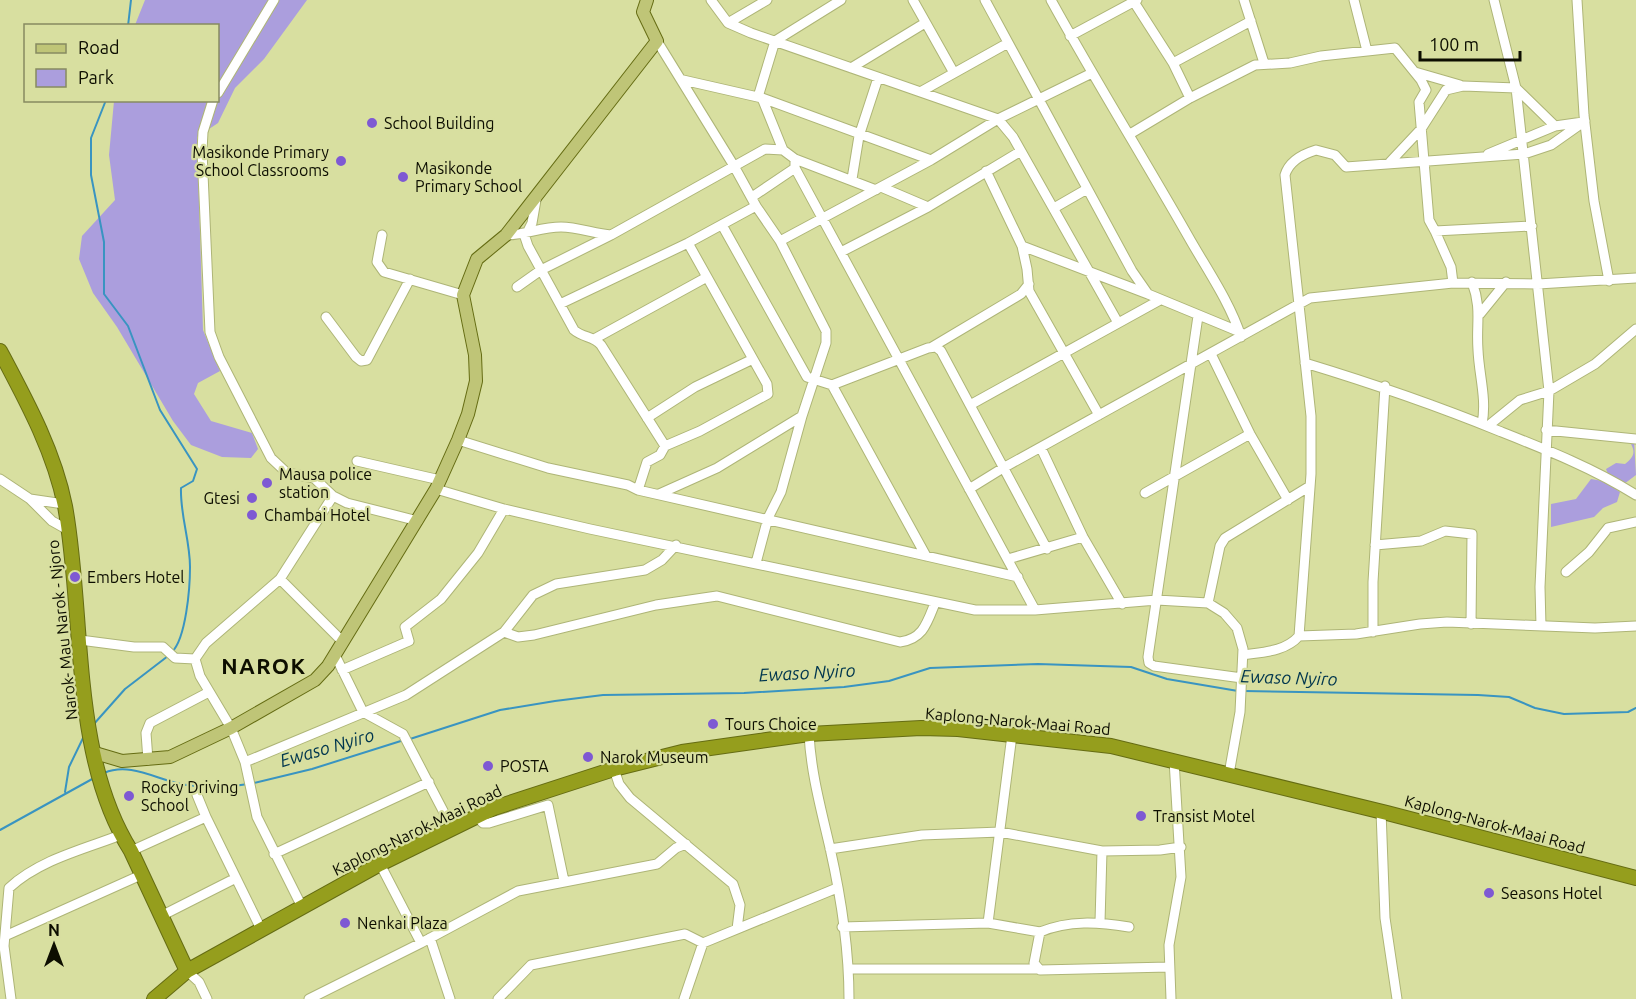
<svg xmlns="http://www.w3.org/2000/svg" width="1636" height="999" font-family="Ubuntu,sans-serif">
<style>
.green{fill:#ab9edd}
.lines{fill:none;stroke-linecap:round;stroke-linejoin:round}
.stream{stroke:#3994c1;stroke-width:2}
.minor-casing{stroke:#aeb577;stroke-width:11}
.major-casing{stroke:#656c13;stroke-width:14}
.highway-casing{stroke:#656c13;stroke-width:16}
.minor{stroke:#fff;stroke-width:9}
.major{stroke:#bfc577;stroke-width:12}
.highway{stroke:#959e1d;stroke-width:14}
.poi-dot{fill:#7e59d3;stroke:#d8dfa0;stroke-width:2}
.labels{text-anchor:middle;stroke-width:4.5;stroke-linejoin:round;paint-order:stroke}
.poi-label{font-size:16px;fill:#0d0e00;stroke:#d8dfa0;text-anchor:start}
.street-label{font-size:16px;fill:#0d0e00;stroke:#d8dfa0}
.water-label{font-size:18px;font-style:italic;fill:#00364e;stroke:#d8dfa0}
.district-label{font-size:22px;font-weight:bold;letter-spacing:1.5px;fill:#0d0e00;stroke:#d8dfa0}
</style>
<rect width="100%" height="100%" fill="#d8dfa0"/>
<path class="green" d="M145,0h162l-43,59 -29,29 -17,35 -21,14 6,193 17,41 -22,12 -4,11 17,27 41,12 6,16 -7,9 -29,-1 -31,-12 -18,-24 -56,-94 -24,-34 -14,-34 3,-23 33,-36 -6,-45 5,-54 104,-1v-74l-83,-1z
M1634,440l2,35 -12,9 -16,-10 -2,-5 10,-6 9,1c8,-6 11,-11 6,-20z
M1591,479l12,2 17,11 -3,10 -14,6 -9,9 -43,10v-23l25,-5z"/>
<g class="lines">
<path class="stream" d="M128,26l3,-26
M106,100l-15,38v37l13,67v52l24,32 32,84 37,59 -4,12 -12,7c-1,27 9,52 9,79 0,21 -4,71 -18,85
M1244,691l234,4 31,2 26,11 29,6 64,-2 8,-4
M93,725l32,-36 43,-33
M410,739l90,-29 55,-9 48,-6 141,-2 100,-6 45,-6 41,-13 108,-4 93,3 36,12 71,12
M104,773c28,-12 56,9 83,12 21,3 40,3 61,-1
M254,783l58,-14 92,-29
M65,792l4,-25 15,-31
M0,830l94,-52"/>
<g class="minor-casing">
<path id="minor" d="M711,0l17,23 23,10 247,86 15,18 104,184
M913,0l41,73
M985,0l147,271 16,23
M1051,0c44,80 92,157 137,236 18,32 42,66 53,101
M1244,0l20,63
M1354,0l13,51
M1494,0l22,88 33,303 -9,196 1,39
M1577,0l7,115 10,86 15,80
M1134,2l39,61 17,35
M728,23l39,-23
M1070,36l67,-36
M657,41l77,125 22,40 24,35 46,90v12l-24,73 -21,76 -13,26 -12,45
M1173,63l78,-42
M851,68l74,-45
M1415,72l45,13
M683,80l79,18 169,62
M922,91l86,-48
M218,93l56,-93
M758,97l17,-56 66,-41
M762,98l21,52
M213,100l-10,32 -1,19 8,181 9,25 52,101 16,15 27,5 19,18
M1130,134l60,-36 65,-33 35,-2 31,-7 74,-8 26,32 5,10 -7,12 10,118 6,11 97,-5
M1488,154l67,-28 28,-4
M1390,162l31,-33 25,-39 17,-4 53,2 39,38
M795,168l240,442
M986,171l36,75 126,48 92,38
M852,179l7,-43 19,-58
M881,187l47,20
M752,197l43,-29v-6
M536,200l-4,23 -7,14 3,9 46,84c9,8 20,6 27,15l64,101 35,-15 68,-37 -1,-10 -79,-141 68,-37
M1054,208l33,-19
M722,225l85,152 25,8 96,-37 8,-1 5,4 106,198
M1435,231l16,36 2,16
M382,235l-5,27 7,10 79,23
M506,235c19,0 35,-8 55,-8 17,0 34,7 50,8
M780,241l151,-81 67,-41 94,-46
M1022,246l5,23 2,22 70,124
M841,252l87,-45 93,-56
M1472,282c10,27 4,41 6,68 1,25 9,49 4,74
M517,287l24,-17 70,-35 154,-86 18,1 12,9 81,31
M560,304l128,-61
M1480,314l26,-32
M1198,316l-50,341 1,6 5,3 88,12
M326,317l30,40 5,4 6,-1 43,-81
M596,338l111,-61
M932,347l89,-53 8,-10
M1211,354l39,80 38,66
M1305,363c66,20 130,42 194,68 48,19 94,37 137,64
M832,385l94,171
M970,405l190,-105
M647,418l48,-31 58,-28
M1488,426l32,-26 29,-9 46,-27 41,-35
M1546,430l90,9
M458,440l90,28 80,17 10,5
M665,446l-5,9 -13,7 -9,28 380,87
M1041,448l42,89 39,67
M357,461l83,19
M0,479l30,20 22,22 16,9
M436,489l68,20 86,20 385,81h60l122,-10 51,3 16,10 13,15 6,21 -3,63 -11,62
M969,489l34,-21 307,-170 143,-15 85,1 98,-6
M1145,493l105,-59
M659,494l58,-26 85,-52
M30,499l34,5
M1375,545l46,-4 24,-10 27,3 -1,90
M1008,559l75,-22
M1566,572l23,-20 19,-24 28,-6
M280,579l-74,64 -11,16 5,17 31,52 14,34 12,55 45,90
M1208,603l12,-57 5,-8 85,-52
M504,632l14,5 16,-2 122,-30 61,-9 183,46c23,-3 27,-19 35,-39
M1373,632v-50l12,-196
M1299,636l57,-2 64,-10 27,-2 148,6 41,-2
M80,640l54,7h29l12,11 20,1
M343,642l-63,-63 53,-83 14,7 71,18
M335,655l28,57 40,22 49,94
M1243,655c19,-3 42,-3 56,-19l12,-162v-58l-26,-241c4,-14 18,-21 31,-25l19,5 11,12 178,-13 27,-9 34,-24
M342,670l67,-29 -4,-14 36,-28 37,-46 26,-44
M809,734c2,39 12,75 21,114 11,49 19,101 19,151
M148,760l-2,-27 4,-10 59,-31
M245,762l161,-67 98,-63 29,-37 23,-11 89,-14 17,-10 14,-15
M614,769l5,15 11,14 103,86 7,21 -3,24
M197,795l9,22
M1381,811l4,107 12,81
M476,816l7,7h6l59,-18 16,76
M830,849l92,-14 78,-3 102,19 58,-1 21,-3
M131,851l75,-34 55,112
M274,854l155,-72
M380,864l41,79 97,-52 139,-27 19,-16 10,-4
M161,916l75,-38
M1100,922l2,-71
M988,923l52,9 -6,31 6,7 129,-3
M842,927l146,-4 24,-188
M1040,932c29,-12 58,-10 89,-5
M5,936l136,-61
M430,938l20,61
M849,969h188
M187,971l12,11 8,17
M11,999l-7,-53 5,-58c30,-28 75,-39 112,-53
M309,999l112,-56
M498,999l33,-34 154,-31 18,9 134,-55
M684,999l19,-56
M1171,999l-2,-54 12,-68 -7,-117"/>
</g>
<g class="major-casing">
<path id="major" d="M95,753l27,8 48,-4 61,-29 84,-48 13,-14 108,-177 22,-49 10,-26 8,-33 -1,-26 -12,-60 14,-36 29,-24 151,-194 -14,-29 4,-12"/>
</g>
<g class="highway-casing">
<path id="highway" d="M0,351c26,49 54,100 65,155 20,109 5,249 66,345l56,120
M154,999l33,-28 193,-107 114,-56 120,-39 68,-17 127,-18 112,-6 37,1 153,17 276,67 249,65"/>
</g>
<use href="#minor" class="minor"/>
<use href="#major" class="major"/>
<use href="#highway" class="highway"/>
</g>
<g class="poi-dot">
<circle cx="372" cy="123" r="6"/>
<circle cx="341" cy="161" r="6"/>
<circle cx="403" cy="177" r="6"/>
<circle cx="267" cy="483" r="6"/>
<circle cx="252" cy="498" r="6"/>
<circle cx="252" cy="515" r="6"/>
<circle cx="75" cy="577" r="6"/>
<circle cx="713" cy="724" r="6"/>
<circle cx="588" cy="757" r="6"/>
<circle cx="488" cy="766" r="6"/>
<circle cx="129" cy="796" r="6"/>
<circle cx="1141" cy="816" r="6"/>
<circle cx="1489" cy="893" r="6"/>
<circle cx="345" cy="923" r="6"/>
</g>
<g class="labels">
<g class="poi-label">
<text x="384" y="129">School Building</text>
<text x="329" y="158" text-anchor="end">Masikonde Primary<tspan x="329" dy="18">School Classrooms</tspan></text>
<text x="415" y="174">Masikonde<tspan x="415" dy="18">Primary School</tspan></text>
<text x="279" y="480">Mausa police<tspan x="279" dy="18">station</tspan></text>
<text x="240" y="504" text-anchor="end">Gtesi</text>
<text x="264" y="521">Chambai Hotel</text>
<text x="87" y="583">Embers Hotel</text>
<text x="725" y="730">Tours Choice</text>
<text x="600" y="763">Narok Museum</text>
<text x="500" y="772">POSTA</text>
<text x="141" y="793">Rocky Driving<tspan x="141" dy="18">School</tspan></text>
<text x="1153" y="822">Transist Motel</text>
<text x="1501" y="899">Seasons Hotel</text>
<text x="357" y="929">Nenkai Plaza</text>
</g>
<g class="street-label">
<text transform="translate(62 630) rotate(-96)" y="6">Narok- Mau Narok - Njoro</text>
<text transform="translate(1018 721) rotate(5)" y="6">Kaplong-Narok-Maai Road</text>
<text transform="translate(1495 824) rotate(15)" y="6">Kaplong-Narok-Maai Road</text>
<text transform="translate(417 830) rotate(-26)" y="6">Kaplong-Narok-Maai Road</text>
</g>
<g class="water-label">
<text transform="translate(807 673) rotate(-3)" y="6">Ewaso Nyiro</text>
<text transform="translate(1289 678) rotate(2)" y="6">Ewaso Nyiro</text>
<text transform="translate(327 748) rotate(-16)" y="6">Ewaso Nyiro</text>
</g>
<g class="district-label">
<text x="264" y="674">NAROK</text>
</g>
</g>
<rect x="24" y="24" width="195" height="78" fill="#d8dfa0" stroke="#878b60" stroke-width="1.5"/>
<rect x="36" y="44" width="30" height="9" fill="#bfc577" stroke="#878b60" stroke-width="1.5"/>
<text x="78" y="54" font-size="18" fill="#0d0e00">Road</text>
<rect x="36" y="69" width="30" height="18" fill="#ab9edd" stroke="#878b60" stroke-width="1.5"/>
<text x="78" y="84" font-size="18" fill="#0d0e00">Park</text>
<g transform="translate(54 945)" stroke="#d8dfa0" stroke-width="4.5" paint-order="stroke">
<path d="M0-4.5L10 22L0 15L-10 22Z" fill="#0d0e00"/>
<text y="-9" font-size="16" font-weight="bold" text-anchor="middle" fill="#0d0e00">N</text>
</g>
<path d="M1420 51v9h100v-9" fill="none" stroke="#0d0e00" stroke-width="3"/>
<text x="1429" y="51" font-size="18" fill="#0d0e00" stroke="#d8dfa0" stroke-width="4.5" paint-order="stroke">100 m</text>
</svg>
